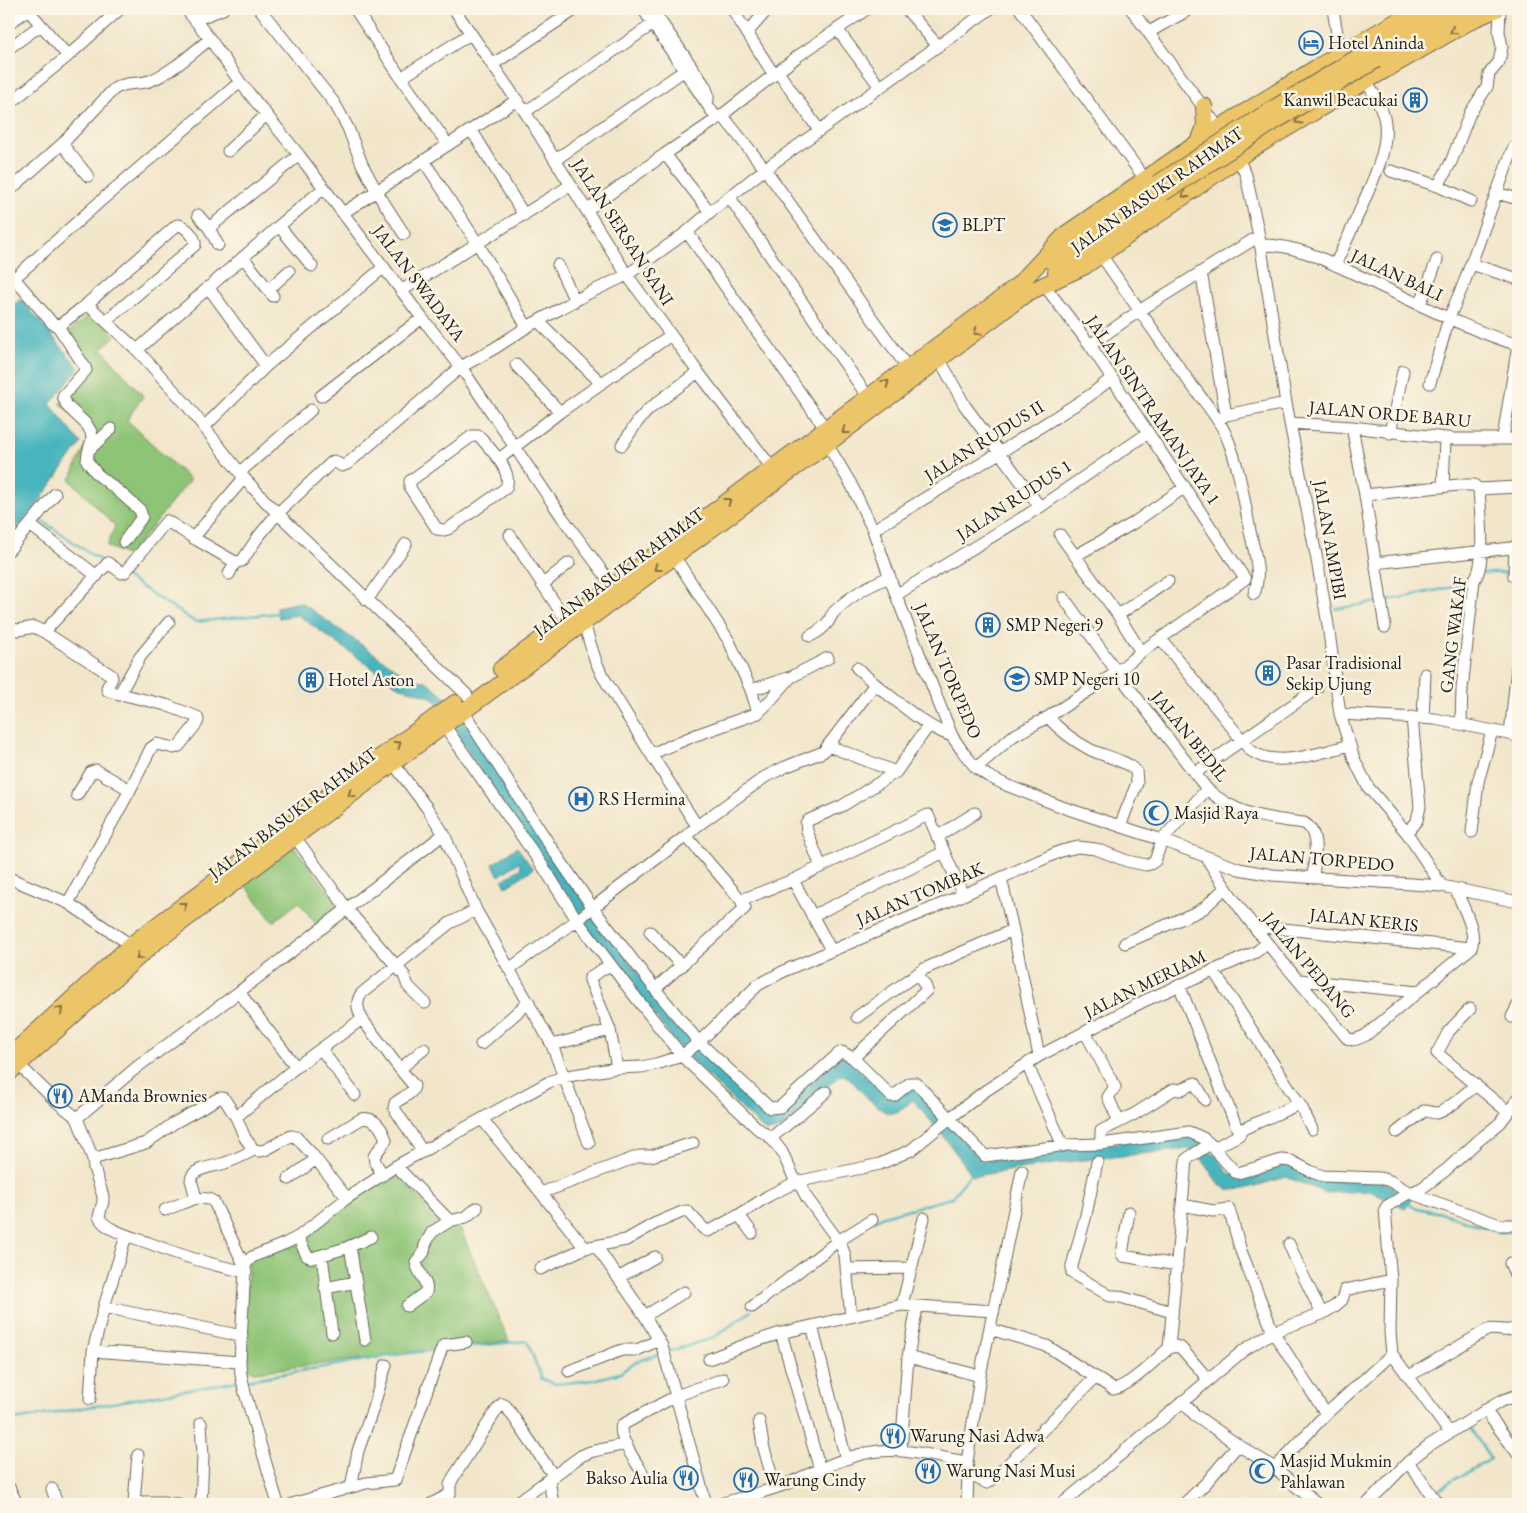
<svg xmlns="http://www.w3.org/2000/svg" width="1527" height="1513" font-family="'EB Garamond',serif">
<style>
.green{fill:#8dc476;stroke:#547049}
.water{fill:#46b5be;stroke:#31686d}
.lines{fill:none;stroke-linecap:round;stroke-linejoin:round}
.stream{stroke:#46b5be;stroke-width:2.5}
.minor-casing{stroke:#676359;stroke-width:13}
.highway-casing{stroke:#676359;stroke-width:18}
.minor{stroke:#fff;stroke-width:11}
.highway{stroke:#edc569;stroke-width:16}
.highway-bridge-casing{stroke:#676359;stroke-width:18;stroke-linecap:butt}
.highway-bridge{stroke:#edc569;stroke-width:16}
.oneway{stroke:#847042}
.labels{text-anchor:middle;stroke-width:5;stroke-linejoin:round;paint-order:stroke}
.poi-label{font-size:18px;fill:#1c1c1c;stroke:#fcf5e5;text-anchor:start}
.street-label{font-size:18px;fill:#1c1c1c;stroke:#fcf5e5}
</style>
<rect width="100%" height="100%" fill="#fcf5e5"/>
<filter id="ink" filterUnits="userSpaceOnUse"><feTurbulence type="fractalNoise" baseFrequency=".02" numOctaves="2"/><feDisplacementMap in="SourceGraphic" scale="10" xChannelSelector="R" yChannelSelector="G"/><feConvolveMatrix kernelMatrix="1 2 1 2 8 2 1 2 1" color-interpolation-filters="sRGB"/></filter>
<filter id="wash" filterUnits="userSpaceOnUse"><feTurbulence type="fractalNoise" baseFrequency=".0096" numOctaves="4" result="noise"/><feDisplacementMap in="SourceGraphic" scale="20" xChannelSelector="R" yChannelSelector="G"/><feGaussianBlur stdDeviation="1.12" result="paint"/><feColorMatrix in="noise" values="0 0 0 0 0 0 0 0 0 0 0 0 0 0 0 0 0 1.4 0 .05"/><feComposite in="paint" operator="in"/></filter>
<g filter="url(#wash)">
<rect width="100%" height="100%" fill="#f2e6ca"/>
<path class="green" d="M93,310l22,26 -13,13 41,47 -16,24 63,60 -62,76 -21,-10 8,-20 -45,-46 21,-46 -31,-31 30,-34 -24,-34z
M293,845l49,64 -24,18 -19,-25 -26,20 -30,-40z
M394,1172l50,51 15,3 50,115 -254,31 -14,-6 8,-106 48,-21z"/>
<path class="water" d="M21,299l58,69 -29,36 31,39 -50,70 -20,21 -2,-2v-224z
M300,602l112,78 14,1 22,18 -7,7 -10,-9 -14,-5 -9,-2 -12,-5 -98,-70 -19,3 -3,-11z
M462,718l126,189 -10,9 -127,-190z
M517,847l16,22 -27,18 -3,-7 18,-12 -2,-6 -20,14 -6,-12z
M590,912l103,130 -12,8 -100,-130z
M697,1047l72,69 5,-1 65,-57 5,-2 44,41 24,-12 35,34 -11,8 -23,-27c-6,5 -13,12 -21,13 -12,2 -34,-26 -43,-35l-6,-3 -5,2 -47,44 -13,9 -12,2 -80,-77z
M948,1120l33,40 4,1 203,-28 28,22 13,19h12l51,-11 17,10 70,6 33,20 -7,9 -36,-17 -43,2 -40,-16 -41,12 -14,1 -12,-5 -17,-26 -6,-6 -8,-4 -113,12 -102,15 -35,-47z"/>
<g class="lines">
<path class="stream" d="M38,518l66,45
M1482,573h29
M126,577l69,45 83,-9
M1385,601l73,-15 12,-8
M1336,609l41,-7
M1408,1203l9,5 24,5 59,19 18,-1
M875,1221l8,-5 68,-18 18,-22 5,-4
M466,1347l61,-6 15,38 14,5 37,-4 27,-7 15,-11 25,-8
M667,1352l46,-14 38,-27
M246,1380l155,-26 37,-4
M9,1421l229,-40
M1435,1493l13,-10 43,-24 -21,-31
M1420,1504l8,-6"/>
</g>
</g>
<g filter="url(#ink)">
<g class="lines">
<g class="minor-casing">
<path id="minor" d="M186,9l24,30 30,43 59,73 123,163 39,49 101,150 51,69
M260,9l75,95 13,24 14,36 15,28 27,42
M355,9l46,69 47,67
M454,9l71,103 102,163 71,97 74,96
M643,9l74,110
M652,9l53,77 3,8v6
M732,9l42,66
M906,9l32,37
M1020,9l125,170
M1131,9l92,125
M1333,9l7,44
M28,10l40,46
M195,20l28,-11
M9,23l21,-14
M837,29l43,58
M1149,32l41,-23
M747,33l21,-24
M9,48l32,-23
M492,65l84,-56
M778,72l41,58
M401,78l69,-44
M9,104l59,-48 52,-47
M525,112l128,-88
M722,115l43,54 142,198
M472,131l52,84
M62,144l26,32
M228,151l38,-36
M1235,152l11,23 13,61 27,167 31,157 11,65 12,89 14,45 14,28 39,46 35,53
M665,154l45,58
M555,160l130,-90
M424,161l54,83 49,83
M1391,171l47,15 33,15
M1438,186l13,-24 19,-49 17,-26 2,-13 10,-12 3,-15 -3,-15 1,-23
M9,191l53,-47 52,-55c15,-9 24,-3 38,-9 21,-9 40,-27 58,-41
M1496,193l22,6
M730,198l138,199
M587,210l78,-56 52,-35 81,-63 69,-47
M343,213l174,-113
M198,215l11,13 9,17
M279,226l33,40
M209,228l90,-73
M687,232l138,196
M1260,245c38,-2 74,20 108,35 49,23 98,49 150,65
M1101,255c28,41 56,81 84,121 14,20 31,37 41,59 13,30 18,64 24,96 4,20 12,42 4,63
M243,257l30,39
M1471,264l47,15
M558,265l17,36
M1335,265c10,-21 20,-42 29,-64 10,-23 24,-51 21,-78 -2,-15 -11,-29 -19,-42
M1201,272l25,143
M14,278l39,46 7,1 27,-21 90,-79h2c7,2 17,12 16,20l-89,76
M10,282l94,-84 136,-116
M208,287l58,79
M268,290l21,-19
M401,291l170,-106
M87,304l50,46 49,54 58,74 25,27 198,190
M1420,305l17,-45
M538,321l63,62
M57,325l28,42 1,3 -23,26 4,10 20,19 4,7 1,7 -4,14 -1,8 10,13 19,15 24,21 2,7 -18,25
M1090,345l49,-34 120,-75
M137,350l142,-124 45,-38
M940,360l25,46 75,101
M516,365l44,47
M1430,383l19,-65 15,-35 48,-132 6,-10
M321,396l101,-78
M1220,419l6,-4 60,-12
M1290,423l62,4 102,12h64
M205,426l61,-60 118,-99
M1352,427l13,68 20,132
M1390,433l13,-62
M472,436h6l4,3c10,13 31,31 24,49l-58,41 -4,1 -7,-1 -27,-41v-7z
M1503,438l15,-93
M827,444l24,40 22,46 23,65 56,141 11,16 13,16 12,8 18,9 59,23 97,32 77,29 33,6 170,11 76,16
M622,445l16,-24 11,-12 49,-37
M90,449l21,-20
M499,459l61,-47 111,-77
M240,472l71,-62
M1443,487l2,-48
M1365,495l93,-10h16l5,4 39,-2
M30,525l67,51
M873,530l126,-77 90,-57 23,-18
M510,535l56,85
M1060,535l58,80 23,37
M193,538l51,-60
M1515,547l-1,29 4,1
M9,550l46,-56
M674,556l55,85 22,49 7,23
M1075,556l57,-32 53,-37
M1375,563l136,-15 7,-3
M229,574l6,-12 7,-1 16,-24 19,-23 54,-51 3,-2 8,5 5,-2 114,-97 34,-19 32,-21 60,-33 40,-19 60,-43 23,-20 55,-43 225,-160
M542,585l27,-22
M896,595l144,-88 108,-74
M1064,598l53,74 90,117c30,27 60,29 97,34 17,9 10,38 9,55
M367,600l39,-56
M1118,615l50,-34
M584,624l12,38 6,13 49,79 46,72
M9,628l9,2 16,-3 10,5 67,43 1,3 -5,10 1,3 58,14 31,12 1,3 -1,3 -18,23 -5,2 -17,-4 -6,4 -21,42 -62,113
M44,632l64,-69 14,10 3,-1 40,-49 2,-2 30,19 38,22
M810,636c8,-4 13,-7 18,-14 3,-4 3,-7 6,-10 16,-16 35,-27 56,-35
M1161,639l89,111c25,20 72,2 100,-5
M875,684c22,17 51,44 77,52
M751,690l40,-13 37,-19
M119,695l21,-38 29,-35
M463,711l86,133 44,64 62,81 44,53 71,66 10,-1 58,-53 4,-2 11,6 38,38h3l16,-13h6l69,73 82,-11 34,-1 88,-12 14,6 7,6 25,28 3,1 44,-13 9,1 21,11 11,4 57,2 10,3 20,12 90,32h18
M1340,714l95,5 83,17
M1048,717c13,15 26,24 43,33 13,6 37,11 45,21l1,12 -17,43
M1423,718l2,-44
M1461,723l1,-34 12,-109c13,-14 6,-71 5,-91
M444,725l100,143 33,52 49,65 56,71 75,72 14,10 11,14 14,30
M1510,734l8,-76
M829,746l67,26
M651,754l45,-19 62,-22 10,-10 23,-26
M393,763l34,45 17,26 32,76 76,135 37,98
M976,768l37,-32 35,-19 69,-45 24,-20 104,-73 -155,-234 -46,-60
M1195,773l122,-85
M77,795l14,-23 5,-2 34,20
M1472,832l6,-50 14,-51
M1407,833l10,-13 3,-13 -8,-90
M686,836l55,64
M295,837l52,72 51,59 6,7 4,11 17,17
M937,837l38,-24
M1206,857c39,66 92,122 141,181 6,4 13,0 19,-3l105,-87c7,-16 -9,-42 -15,-58
M821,867l-14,-36 -1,-8 3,-3 33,-14 54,-34 33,-47
M9,878l59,25 63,42
M1001,878l12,52 26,126
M812,916l132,-64
M1254,926l217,22
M650,932l32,34
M1125,943l72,-31 7,-4 21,-20
M831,950l-38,-70 135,-65 35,80
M610,965l-20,12v3l20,50 7,38
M509,969l68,-49 109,-84 11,-10 68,-49 20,-10 38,-15 52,-68 -18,-16
M1213,970l89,138 10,21
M1299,980l119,12
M1179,985l58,143 3,2 3,-1 56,-25
M655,989l90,-81 -4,-8 52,-20
M239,992l57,75
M1470,1009l-21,22 -12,22 71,59
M857,1017l67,-48 89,-39
M1512,1017l6,-12
M362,1019l38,50 14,17c-1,8 -13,12 -19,17l-1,5 29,44
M1085,1032l30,55 -7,10 11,25 -18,9v13
M481,1044l48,-42
M552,1045l58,-15
M321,1049l34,46
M853,1058l74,-68c-2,-8 -7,-7 -8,-18
M18,1064l39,38 20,16 16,41 1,9 9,28v5l-4,16c6,14 37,21 50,26 32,13 63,22 97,29
M1027,1064l36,82
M400,1069l24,-20
M77,1118l60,-51 102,-75 205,-158
M482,1119l103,129
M1119,1122l14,-7 41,-26 6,1 15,-7 10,17
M1397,1132l27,-21c5,0 8,2 12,2 9,0 32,-22 40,-28
M771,1138l55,-46
M328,1139l33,-20c13,-3 21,9 25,21l-12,16 1,6 8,13
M1214,1148l25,-13 3,-5
M93,1159l53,-16 28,-20 45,-25h4l2,2 11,17
M1097,1162l-11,53 -14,51v7l38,23h7l55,16
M396,1166l54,55 16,-4 11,-9
M289,1179l27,-20
M798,1181l9,17 33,45 5,12 6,62
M541,1193l98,-37h12l10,-3 32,-10
M347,1198l-36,-45 -15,-16 -5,-1 -26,14 -4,1 -7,-1 -9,-12 -9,-21 60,-50 66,-48c-4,-9 -7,-18 0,-26l88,-70 26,-13
M1182,1205l31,6 16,-2 12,42 32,81 53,82
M165,1210l31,-12
M1129,1212l-7,42 1,2 54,9
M739,1215l13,18
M298,1237l9,19 5,2 34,-10 25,-11
M1289,1244l11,25 22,45
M350,1246l15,94
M596,1246l49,70 17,30 44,158
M322,1256l10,77
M1510,1263l8,18
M245,1267l-31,-65 -5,-3 -13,-1 -5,-18 1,-4c6,-9 22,-9 33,-13 10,-3 19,-8 29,-13
M540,1269l45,-21 41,-8 28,-16 28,-12 5,-1 17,18 4,2 9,-4 22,-12 29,-19 28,-14 84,-18 31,-14 39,-32 35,-27 54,-35 105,-55 112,-49 10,-8
M846,1269l65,-1
M618,1278l37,-21
M325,1288l31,-6
M902,1305l22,-87
M407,1306l19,-14c3,-11 -9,-19 -10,-30l8,-10 1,-7 7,-13 18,-11
M104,1307l138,29
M752,1307l86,-66 34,-21
M645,1316l39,-24
M812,1326l34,133
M990,1329l57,17 66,43c16,-2 43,-30 56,-41l17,-187 2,-3 22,-14
M781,1333l39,137
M1169,1348l6,-2 6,2 27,31
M93,1351l147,11
M908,1357l72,19
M709,1359l38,-15 34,-11 121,-28 92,6
M569,1371l53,-21h15l22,-10
M1409,1376l78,-46c13,-3 17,4 31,-3
M90,1399l3,-48 11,-44 22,-71
M1182,1401l13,14 43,30 37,23 42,36
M1485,1410l33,44
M759,1421l4,24 12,42
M1449,1432l-57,-78 -2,-22 1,-52 -6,-71 2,-3 20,-12 15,-6 24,-18 32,-29 22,-18 18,-24
M901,1451l7,-94 9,-50
M138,1455l-4,47h30l15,2
M967,1462l13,-86 42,-205
M1408,1462l30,42
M1275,1468l51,-54 66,-60
M642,1472c-6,-10 -25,-36 -20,-47l54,-29 47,-17
M968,1474l19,9 5,-3 104,-103
M549,1479l4,25
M9,1487l8,17
M351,1487l7,-36 15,-43 13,-43
M52,1489l5,15
M201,1504l2,-48 -2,-33
M278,1504l-33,-111 -4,-18 -1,-13 5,-95 2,-5 5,-5 34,-14 12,-6 49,-39 49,-32 153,-84 13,-5 55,-9 24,-1 15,-3 26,-8 17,-14 59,-57 28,-15 177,-75 98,-44 17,-4 18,2 31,12 19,4 4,-1 5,-3 7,-21 45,-51
M292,1504l74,-21 29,-3 47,-132 2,-3 22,-3
M431,1504l19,-10v-9l3,-7 43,-67 6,-7 4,2 47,69
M515,1504l66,-48 9,-4 36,-8
M719,1504c23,-6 47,-12 70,-21 29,-12 59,-29 90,-32 27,-3 62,7 88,11l1,12 -1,30
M1062,1504l182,-154 29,-18 49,-18 13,-8 7,-6 3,-10 46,-10
M1184,1504l22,-21 32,-38
M1367,1504l41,-42 20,-16 73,-45 17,-6"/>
</g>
<g class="highway-casing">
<path id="highway" d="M1370,50l71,-41
M1376,60l89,-51
M1199,142l6,-16 -1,-20
M1052,261l99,-73
M1056,272l107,-79
M501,669l501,-371 17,-14 47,-50 153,-106 97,-60 102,-59
M9,1057l122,-112 229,-173 95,-69
M9,1073l145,-130 239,-180 434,-319 200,-151 58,-27 162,-114 119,-71 108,-62 23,-10"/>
</g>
<use href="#minor" class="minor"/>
<use href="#highway" class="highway"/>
<g class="highway-bridge-casing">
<path id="highway-bridge" d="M1157,184l114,-74 99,-60
M1163,193l114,-73 99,-60"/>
</g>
<use href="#highway-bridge" class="highway-bridge"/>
</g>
<defs><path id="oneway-chevron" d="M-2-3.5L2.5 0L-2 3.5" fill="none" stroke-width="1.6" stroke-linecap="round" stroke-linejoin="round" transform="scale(1.25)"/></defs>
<g class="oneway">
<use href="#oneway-chevron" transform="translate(1453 31) rotate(150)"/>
<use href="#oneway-chevron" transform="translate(1298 121) rotate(149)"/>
<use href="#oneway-chevron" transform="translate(1185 195) rotate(144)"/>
<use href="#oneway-chevron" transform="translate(977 332) rotate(142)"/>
<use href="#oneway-chevron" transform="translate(886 383) rotate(-37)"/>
<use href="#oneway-chevron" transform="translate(845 431) rotate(143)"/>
<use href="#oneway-chevron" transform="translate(728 501) rotate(-36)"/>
<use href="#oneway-chevron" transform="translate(657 568) rotate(143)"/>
<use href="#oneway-chevron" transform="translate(398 744) rotate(-36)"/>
<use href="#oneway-chevron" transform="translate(351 794) rotate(144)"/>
<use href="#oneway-chevron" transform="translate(184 905) rotate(-37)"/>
<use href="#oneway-chevron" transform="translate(139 957) rotate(139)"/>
<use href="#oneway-chevron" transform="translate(60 1010) rotate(-42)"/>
</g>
</g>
<defs>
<g id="hotel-ring" transform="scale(1.25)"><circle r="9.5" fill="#fcf5e5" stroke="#1f6fb2" stroke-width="1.5"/><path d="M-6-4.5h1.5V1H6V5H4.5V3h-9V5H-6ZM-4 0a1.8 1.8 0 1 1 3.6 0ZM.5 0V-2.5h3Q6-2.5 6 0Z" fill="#1f6fb2"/></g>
<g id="building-ring" transform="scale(1.25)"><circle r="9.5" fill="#fcf5e5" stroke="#1f6fb2" stroke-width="1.5"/><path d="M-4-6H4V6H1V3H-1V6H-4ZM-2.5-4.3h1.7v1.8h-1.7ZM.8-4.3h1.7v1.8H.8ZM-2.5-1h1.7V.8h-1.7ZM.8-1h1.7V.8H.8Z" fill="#1f6fb2"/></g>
<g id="school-ring" transform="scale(1.25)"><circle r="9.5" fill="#fcf5e5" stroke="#1f6fb2" stroke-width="1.5"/><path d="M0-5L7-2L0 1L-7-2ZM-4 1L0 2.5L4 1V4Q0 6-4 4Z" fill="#1f6fb2"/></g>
<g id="hospital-ring" transform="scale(1.25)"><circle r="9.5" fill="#fcf5e5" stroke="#1f6fb2" stroke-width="1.5"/><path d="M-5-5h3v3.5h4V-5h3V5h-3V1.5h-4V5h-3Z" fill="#1f6fb2"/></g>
<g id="mosque-ring" transform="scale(1.25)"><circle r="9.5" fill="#fcf5e5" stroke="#1f6fb2" stroke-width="1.5"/><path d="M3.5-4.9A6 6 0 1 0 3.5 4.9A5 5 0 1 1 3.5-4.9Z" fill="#1f6fb2"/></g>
<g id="restaurant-ring" transform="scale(1.25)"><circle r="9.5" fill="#fcf5e5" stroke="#1f6fb2" stroke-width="1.5"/><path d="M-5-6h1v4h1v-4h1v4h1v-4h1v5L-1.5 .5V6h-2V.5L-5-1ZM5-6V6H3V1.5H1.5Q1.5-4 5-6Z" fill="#1f6fb2"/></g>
</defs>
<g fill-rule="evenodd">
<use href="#hotel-ring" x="1311" y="43"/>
<use href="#building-ring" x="1415" y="100"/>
<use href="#school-ring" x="945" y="225"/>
<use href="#building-ring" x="988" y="625"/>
<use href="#building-ring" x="1268" y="673"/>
<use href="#school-ring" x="1017" y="679"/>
<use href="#building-ring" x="311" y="680"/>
<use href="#hospital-ring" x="581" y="799"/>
<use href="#mosque-ring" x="1156" y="813"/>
<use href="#restaurant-ring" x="60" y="1096"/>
<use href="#restaurant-ring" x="893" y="1436"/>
<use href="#restaurant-ring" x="928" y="1471"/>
<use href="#mosque-ring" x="1262" y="1471"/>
<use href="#restaurant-ring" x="686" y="1478"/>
<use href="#restaurant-ring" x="746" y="1480"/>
</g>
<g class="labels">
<g class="poi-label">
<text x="1328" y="49">Hotel Aninda</text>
<text x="1398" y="106" text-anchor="end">Kanwil Beacukai</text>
<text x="962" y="231">BLPT</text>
<text x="1006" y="631">SMP Negeri 9</text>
<text x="1286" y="669">Pasar Tradisional<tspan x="1286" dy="21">Sekip Ujung</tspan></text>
<text x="1034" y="685">SMP Negeri 10</text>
<text x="328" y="686">Hotel Aston</text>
<text x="598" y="805">RS Hermina</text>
<text x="1174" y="819">Masjid Raya</text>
<text x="78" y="1102">AManda Brownies</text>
<text x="910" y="1442">Warung Nasi Adwa</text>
<text x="1280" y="1467">Masjid Mukmin<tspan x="1280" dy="21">Pahlawan</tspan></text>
<text x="946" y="1477">Warung Nasi Musi</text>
<text x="668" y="1484" text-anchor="end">Bakso Aulia</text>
<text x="764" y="1486">Warung Cindy</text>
</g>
<g class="street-label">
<text transform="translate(1157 190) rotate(-35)" y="6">JALAN BASUKI RAHMAT</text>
<text transform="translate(623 232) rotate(57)" y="6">JALAN SERSAN SANI</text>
<text transform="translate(1397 275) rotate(25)" y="6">JALAN BALI</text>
<text transform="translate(419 283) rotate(53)" y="6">JALAN SWADAYA</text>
<text transform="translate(1153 410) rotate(56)" y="6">JALAN SINTRAMAN JAYA 1</text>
<text transform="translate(1390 414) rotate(5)" y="6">JALAN ORDE BARU</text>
<text transform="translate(984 441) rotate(-32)" y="6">JALAN RUDUS II</text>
<text transform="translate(1014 500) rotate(-33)" y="6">JALAN RUDUS 1</text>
<text transform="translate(1330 540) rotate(80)" y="6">JALAN AMPIBI</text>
<text transform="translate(619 572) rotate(-36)" y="6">JALAN BASUKI RAHMAT</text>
<text transform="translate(1453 635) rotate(-83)" y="6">GANG WAKAF</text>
<text transform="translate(948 671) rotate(67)" y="6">JALAN TORPEDO</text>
<text transform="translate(1190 736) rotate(51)" y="6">JALAN BEDIL</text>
<text transform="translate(293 813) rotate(-37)" y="6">JALAN BASUKI RAHMAT</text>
<text transform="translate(1322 859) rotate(5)" y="6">JALAN TORPEDO</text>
<text transform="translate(920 894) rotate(-23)" y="6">JALAN TOMBAK</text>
<text transform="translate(1364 920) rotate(6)" y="6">JALAN KERIS</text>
<text transform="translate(1309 965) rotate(50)" y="6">JALAN PEDANG</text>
<text transform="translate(1145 984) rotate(-26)" y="6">JALAN MERIAM</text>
</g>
</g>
<rect width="1527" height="1513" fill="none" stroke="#fcf5e5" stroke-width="30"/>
</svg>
